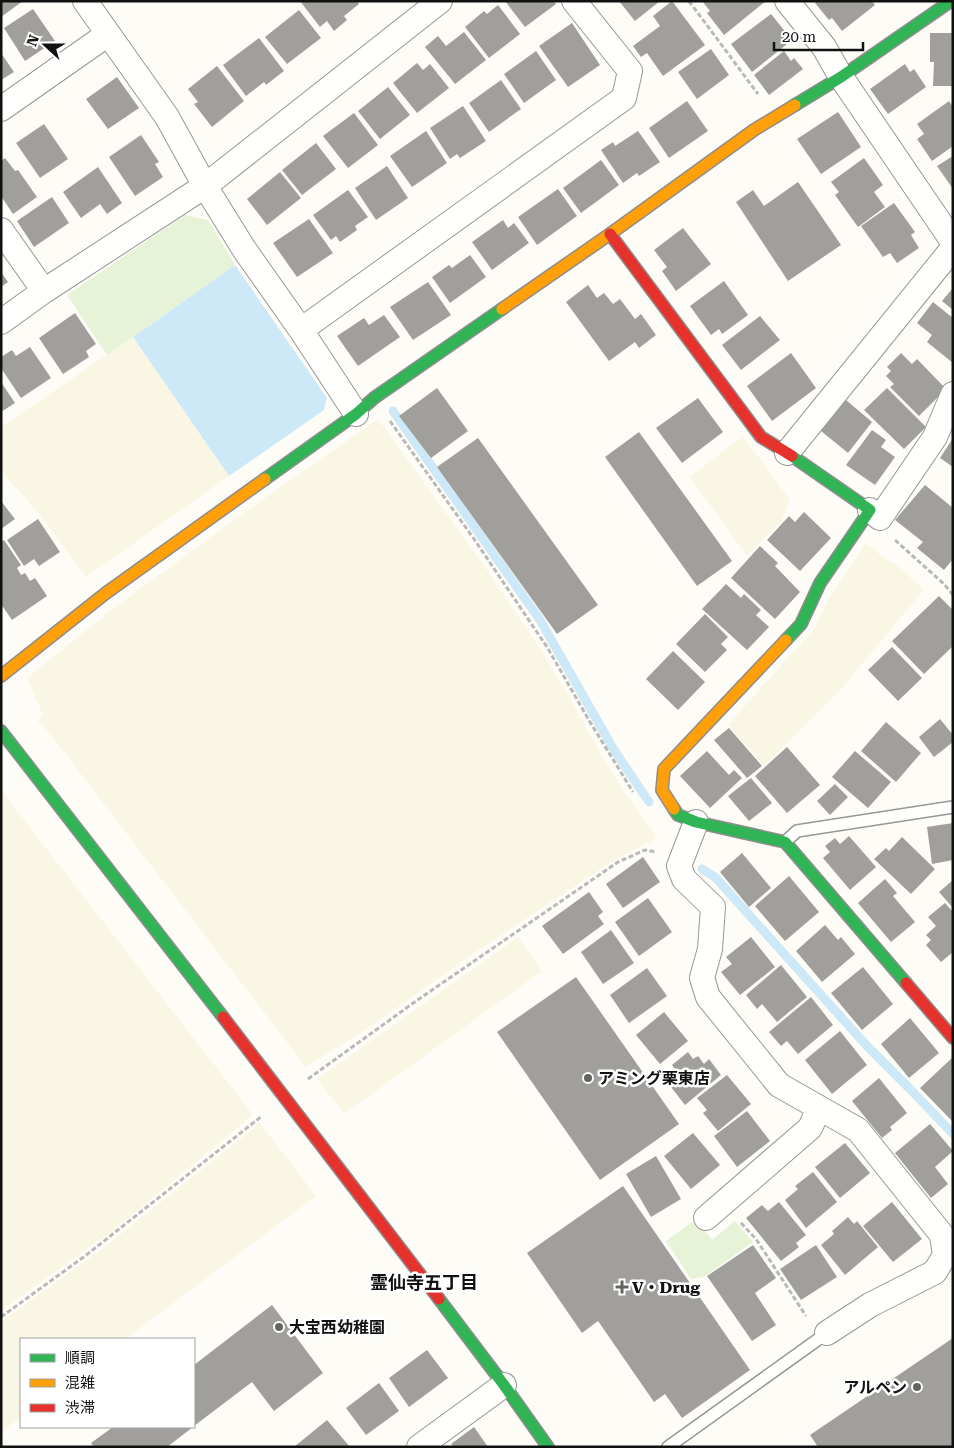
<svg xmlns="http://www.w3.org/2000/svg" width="954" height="1448" font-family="'Roboto Serif','Noto Sans JP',serif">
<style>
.farmland{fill:#f9f7e4}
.green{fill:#e7f3d7}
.water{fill:#cde8f7}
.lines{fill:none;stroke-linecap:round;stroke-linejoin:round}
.stream{stroke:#cde8f7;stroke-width:9}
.building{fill:#a19f9c}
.lane-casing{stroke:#979795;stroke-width:14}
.street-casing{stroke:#979795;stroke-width:26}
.fast-casing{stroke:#8e8d8b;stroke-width:14}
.slow-casing{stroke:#8e8d8b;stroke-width:14}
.jam-casing{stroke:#8e8d8b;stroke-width:14}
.path{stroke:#b9b9b8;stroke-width:3;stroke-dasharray:5 2.5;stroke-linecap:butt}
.lane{stroke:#fffffe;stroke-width:11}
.street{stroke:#fffffe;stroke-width:24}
.fast{stroke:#30b455;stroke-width:11}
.slow{stroke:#ff9f0a;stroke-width:11}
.jam{stroke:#e5322d;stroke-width:11}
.poi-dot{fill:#646362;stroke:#fff;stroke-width:2}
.labels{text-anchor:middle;stroke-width:5;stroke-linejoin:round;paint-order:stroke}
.poi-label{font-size:16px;font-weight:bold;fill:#111;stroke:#fff;text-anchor:start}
.neighbourhood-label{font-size:18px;font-weight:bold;fill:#111;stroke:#fff}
</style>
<rect width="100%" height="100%" fill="#fdfcf7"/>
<path class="farmland" d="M133,337l96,139 -143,101 -50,-67 -35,-39v-44z
M378,419l107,148 56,83 29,48 29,53 25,41 32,43 -6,10 -4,-2 -39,22 -134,89 -106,75 -61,38 -255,-332 -14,-15 6,-5 -16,-37 87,-70 145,-106z
M743,436l47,64 -9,22 -34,34 -57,-79z
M866,543l17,14 15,9 26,24 -82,98 -78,78 -36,-41 85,-95 17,-33z
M1,790l252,325 -133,110 -119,86z
M518,937l24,34 -198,143 -27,-35z
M260,1123l56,73 -191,143h-104v78l-20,15v-110l102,-74z"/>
<path class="green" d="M185,215l23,5 27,45 -128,90 -40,-60z
M696,1219l16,21 23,-19 18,21 -49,35 -13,2 -25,-38z"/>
<path class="water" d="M235,265l92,133 -3,12 -95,66 -96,-139z"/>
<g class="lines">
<path class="stream" d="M393,411l147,209 74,130 35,52
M702,869l13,8 152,169 44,44 42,44"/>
</g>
<path class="building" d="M1,1h22l-22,16z
M300,1h57l2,3 -15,12 3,4 -13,11 -7,-10 -7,6z
M505,1h49l2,3 -31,23z
M619,1h41l-25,20z
M672,1l33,44 -42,31 -16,-23 -6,4 -8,-11 27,-20 -7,-10z
M702,1h64l-42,34 -17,-22 3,-2z
M817,1h55l3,4 -33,26 -10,-13 -3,2 -14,-17z
M498,5l22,29 -31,24 -24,-31 19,-16 3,3z
M33,9l22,32 -30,20 -21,-33z
M299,10l22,28 -34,26 -22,-27z
M771,14l21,26 -40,32 -21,-28z
M572,23l28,42 -32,22 -29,-41z
M464,32l22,28 -31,24 -30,-37 13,-11 8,10z
M930,33h23v53h-20l1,-24h-4z
M259,38l25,33 -18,14 -2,-3 -18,14 -23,-31z
M711,49l18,26 -32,24 -19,-27z
M536,51l20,29 -32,23 -20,-29z
M784,51l7,10 3,-3 9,11 -34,26 -15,-20z
M1,53l13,19 -13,8z
M417,63l6,7 7,-6 19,24 -32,25 -24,-30z
M905,64l5,8 4,-3 12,18 -38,27 -18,-25z
M217,66l27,35 -32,26 -18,-23 4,-2 -10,-13z
M117,77l22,31 -31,21 -22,-30z
M501,80l20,29 -32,23 -20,-29z
M388,87l22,28 -30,24 -22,-28z
M687,101l21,30 -39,27 -20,-30z
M949,101l4,6v39l-21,15 -15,-22 7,-5 -7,-10z
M463,106l23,35 -26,17 -3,-4 -7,5 -20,-31z
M838,112l23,35 -40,27 -24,-35z
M354,113l24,32 -30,23 -25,-32z
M44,124l24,35 -28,19 -24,-35z
M426,131l21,32 -35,24 -22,-31z
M638,131l22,31 -21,14 -2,-3 -14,10 -22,-33 12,-8 2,4z
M141,135l18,27 -4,2 8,13 -28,19 -26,-39z
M316,143l20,26 -34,26 -20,-25z
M953,156v33l-16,-23z
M5,158l10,13 3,-1 19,27 -24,17 -12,-18v-35z
M864,158l19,27 -9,7 11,15 -27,20 -23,-32 4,-3 -8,-10z
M601,160l18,25 -38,28 -18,-25z
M387,166l21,32 -32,22 -21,-32z
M98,167l24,36 -15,11 -7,-10 -19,14 -18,-26z
M280,172l21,26 -34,27 -20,-26z
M798,182l43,63 -53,36 -52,-79 17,-12 11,16z
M558,189l19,27 -40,29 -19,-28z
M348,190l20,27 -13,9 2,4 -17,12 -4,-6 -5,4 -18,-25z
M52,197l17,26 -35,24 -17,-26z
M894,203l21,29 -4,3 8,13 -22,15 -7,-10 -7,4 -22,-31z
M309,219l24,34 -36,24 -24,-34z
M503,220l5,8 6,-5 15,20 -37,27 -20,-28z
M683,228l28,36 -35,27 -14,-20 5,-4 -13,-17z
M470,255l16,22 -36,26 -18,-26 17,-12 3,3z
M1,272l7,10 -7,5z
M724,281l24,34 -26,19 -3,-5 -8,6 -21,-29z
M428,282l23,33 -38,25 -23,-33z
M588,285l9,13 7,-5 9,11 7,-5 15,20 6,-5 15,21 -17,13 -4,-6 -26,19 -43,-59z
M953,288v22l-11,-9z
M933,302l20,16v45l-26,-21 5,-7 -15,-12z
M75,313l21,31 -10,7 3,6 -26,17 -24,-36z
M384,315l16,22 -42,29 -21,-30 27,-18 5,7z
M760,316l20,24 -39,30 -19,-25z
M30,347l21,31 -30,20 -20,-30v-11l11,-7 4,6z
M791,353l25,35 -44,33 -25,-35z
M901,353l11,11 5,-5 29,30 -27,27 -29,-29 4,-3 -8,-8 5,-5 -4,-4z
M1,382l14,21 -14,9z
M437,388l31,43 -37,27 -32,-42z
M887,388l39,39 -22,22 -40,-39z
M698,398l25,34 -41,31 -26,-35z
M846,400l26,22 -24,31 -27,-22z
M872,430l14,10 -5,7 14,10 -20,28 -29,-20z
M639,432l93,129 -35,25 -92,-129z
M478,438l120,167 -41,29 -120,-167z
M953,438v29l-13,-9z
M925,485l28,23v51l-9,11 -27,-22 6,-6 -28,-22z
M1,501l14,18 -14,10z
M804,512l27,26 -31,33 -33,-31 22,-24 6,6z
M38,519l22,33 -21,14 -5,-7 -10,7 -17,-26z
M4,540l17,25 -4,3 4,7 4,-2 5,8 5,-3 12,18 -35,24 -11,-16v-62z
M760,546l18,17 -3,3 25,26 -25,27 -44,-41z
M726,584l15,14 3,-4 17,16 -5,5 13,12 -22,23 -45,-41z
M939,596l14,14v36l-29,28 -32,-33z
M705,614l23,23 -7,7 6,6 -22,22 -29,-28z
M892,647l30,31 -24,23 -30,-31z
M673,651l32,31 -27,28 -32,-31z
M940,719l13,16v7l-19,15 -15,-20z
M886,722l35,31 -25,29 -35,-31z
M729,728l33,38 -15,12 -33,-38z
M787,747l33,38 -33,28 -32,-37z
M707,751l22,24 5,-5 8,8 -32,30 -30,-32z
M855,751l36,31 -23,26 -36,-31z
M751,778l21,25 -23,18 -21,-25z
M835,784l13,13 -18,18 -13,-14z
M953,823v37l-21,4 -5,-37z
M849,836l27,31 -26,23 -27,-32 7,-6 -5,-6 10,-8 5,6z
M902,837l33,32 -24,25 -37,-35 12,-11 3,3z
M742,853l29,35 -22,19 -29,-35z
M643,857l17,25 -37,26 -17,-24z
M789,876l30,36 -34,29 -30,-35z
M885,879l12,14 -4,3 22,26 -24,20 -33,-39z
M953,880v28l-14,-16z
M589,892l14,20 -5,4 6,8 -41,30 -21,-28z
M648,898l24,34 -33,24 -24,-34z
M945,903l8,9v40l-12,10 -15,-17 5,-5 -5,-5 10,-9 -8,-9z
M825,925l13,15 3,-3 14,17 -33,28 -26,-31z
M611,930l23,33 -31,21 -22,-32z
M751,937l24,30 -35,28 -19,-23 11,-8 -6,-7z
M781,965l26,32 -30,25 -15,-18 -5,5 -11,-14z
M863,967l30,37 -31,26 -31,-37z
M647,968l20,28 -38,27 -19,-28z
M576,977l103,147 -79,56 -103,-148z
M811,997l22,28 -35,29 -11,-13 -6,5 -12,-14z
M664,1012l24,29 -28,23 -24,-29z
M910,1018l29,35 -30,25 -28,-34z
M840,1031l27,34 -35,29 -27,-34z
M688,1052l5,7 5,-3 6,8 5,-5 12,16 -36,30 -21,-27 11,-9 -3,-4z
M953,1057v65l-33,-34z
M727,1075l24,29 -33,27 -15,-18 4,-3 -10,-12z
M879,1078l28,35 -17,14 2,3 -10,8 -30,-37z
M747,1111l23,30 -33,26 -23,-31z
M930,1124l23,27 -18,16 13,17 -17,14 -36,-45z
M693,1133l27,32 -29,24 -27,-33z
M845,1143l25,30 -30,25 -25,-31z
M656,1156l25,43 -30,18 -25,-43z
M813,1172l24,30 -31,26 -21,-28 13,-11 -3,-3z
M623,1186l127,184 -68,48 -17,-24 -11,8 -56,-81 -16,12 -55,-80z
M779,1202l27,33 -10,8 3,4 -18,14 -35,-43 16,-13 6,6z
M892,1202l30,37 -29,23 -30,-36z
M848,1217l6,7 3,-3 21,26 -33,28 -24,-30 13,-11 -2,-3z
M753,1245l23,33 -21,15 21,32 -24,16 -45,-65z
M816,1245l21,32 -36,23 -21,-31z
M272,1305l51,68 -49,38 -22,-29 -58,44v-61z
M953,1338v109h-135l-8,-12z
M427,1350l21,28 -39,29 -20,-29z
M379,1383l20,28 -33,24 -20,-27z
M327,1420l23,27h-56z
M113,1427h80l-26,20h-73l-3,-4z
M474,1427l14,20h-34l-3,-3z"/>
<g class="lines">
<g class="lane-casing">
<path id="lane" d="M785,842l12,-11 156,-24
M668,1447l159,-114"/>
</g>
<g class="street-casing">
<path id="street" d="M85,1l82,116 38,69 39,63 57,81 55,84
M787,1l37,46 17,30 112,165
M1,109l107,-75
M1,230l43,61
M1,322l43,-31 161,-105 235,-185
M301,330l323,-232 6,-27 -56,-70
M787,453l166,-205
M870,510l10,8 55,-81 18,-43
M696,822l-17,44 5,13 29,28 -3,42 -8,29 6,19 71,88 79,45 84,105 3,20 -10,17 -65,33 -43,28
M706,1218l104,-90 9,-20
M419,1447l85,-62"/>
</g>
<g class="fast-casing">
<path id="fast" d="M795,105l46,-28 110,-76
M265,479l91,-65 18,-16 128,-89
M786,640l15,-16 19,-41 50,-73 -78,-54
M1,731l222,286
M674,809l4,6 18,7 89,20 121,141
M439,1299l65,86 44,62"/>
</g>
<g class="slow-casing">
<path id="slow" d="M502,309l108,-75 144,-104 41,-25
M1,676l105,-83 159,-114
M674,809l-12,-19 2,-21 122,-129"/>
</g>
<g class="jam-casing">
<path id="jam" d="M610,234l151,203 31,19
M906,983l47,55
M223,1017l216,282"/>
</g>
<path class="path" d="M689,1l69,93
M390,421l84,118 73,108 43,75 43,70
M895,540l49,44 9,11
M308,1079l108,-78 202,-139 27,-12 11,2
M741,1223l15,16 50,77
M1,1317l84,-61 177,-140"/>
<use href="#lane" class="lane"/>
<use href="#street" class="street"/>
<use href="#fast" class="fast"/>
<use href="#slow" class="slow"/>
<use href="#jam" class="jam"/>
</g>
<g class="poi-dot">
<circle cx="588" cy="1078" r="5"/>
<path d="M619.5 1279.5h5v5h5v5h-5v5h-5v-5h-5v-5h5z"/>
<circle cx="279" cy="1327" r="5"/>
<circle cx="917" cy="1387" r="5"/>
</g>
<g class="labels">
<g class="poi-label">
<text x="598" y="1084">アミング栗東店</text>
<text x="632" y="1293">V・Drug</text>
<text x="289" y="1333">大宝西幼稚園</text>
<text x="907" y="1393" text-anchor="end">アルペン</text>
</g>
<g class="neighbourhood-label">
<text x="424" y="1289">霊仙寺五丁目</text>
</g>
</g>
<rect width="954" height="1448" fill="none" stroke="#111111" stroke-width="5"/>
<rect x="20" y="1338" width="175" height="90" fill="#ffffff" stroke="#a0a0a0"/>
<rect x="30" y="1354" width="25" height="8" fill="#30b455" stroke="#a0a0a0"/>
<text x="65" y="1363" font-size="15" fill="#111111">順調</text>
<rect x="30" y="1379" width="25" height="8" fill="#ff9f0a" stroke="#a0a0a0"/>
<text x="65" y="1388" font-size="15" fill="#111111">混雑</text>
<rect x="30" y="1404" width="25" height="8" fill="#e5322d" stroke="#a0a0a0"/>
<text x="65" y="1413" font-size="15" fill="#111111">渋滞</text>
<g transform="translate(45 45) rotate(291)" stroke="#ffffff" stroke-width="4" paint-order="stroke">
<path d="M0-4L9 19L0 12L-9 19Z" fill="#111111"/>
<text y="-8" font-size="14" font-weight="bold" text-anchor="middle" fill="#111111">N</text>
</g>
<path d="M774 42v8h89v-8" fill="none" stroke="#111111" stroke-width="2.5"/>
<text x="782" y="42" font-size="15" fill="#111111" stroke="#ffffff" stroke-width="4" paint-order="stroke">20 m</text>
</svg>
